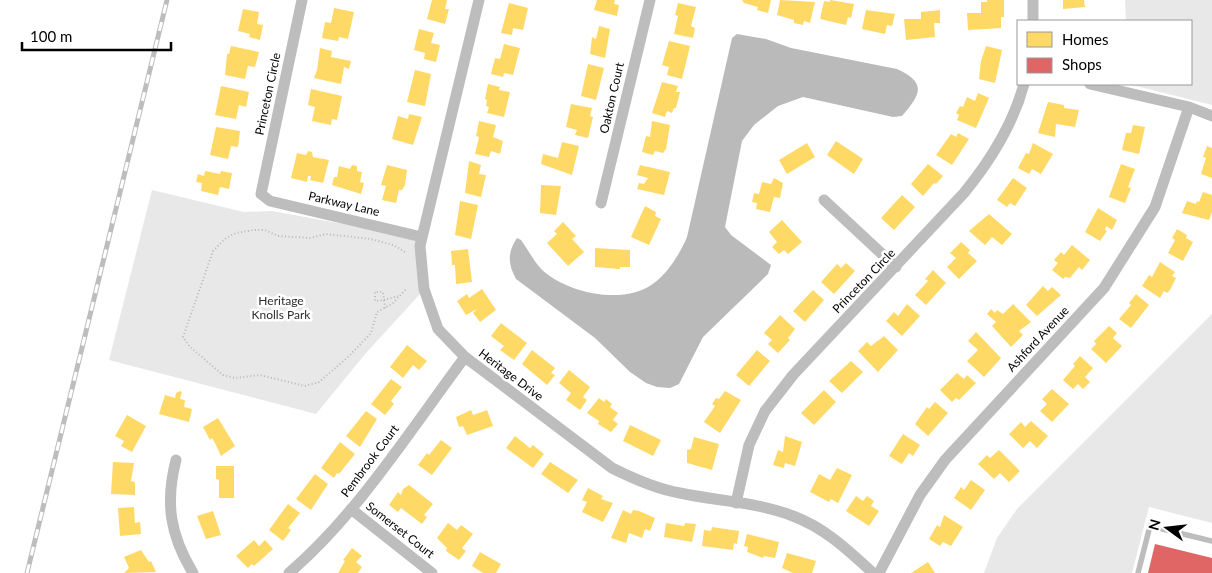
<svg xmlns="http://www.w3.org/2000/svg" width="1212" height="573" font-family="Lato,sans-serif">
<style>
.green{fill:#e8e8e8}
.water{fill:#bababa}
.homes{fill:#ffd966}
.shops{fill:#e06666}
.lines{fill:none;stroke-linecap:round;stroke-linejoin:round}
.path{stroke:#b8b8b8;stroke-width:2;stroke-dasharray:1 2.5;stroke-linecap:butt}
.lane{stroke:#bdbdbd;stroke-width:5.5}
.street{stroke:#bdbdbd;stroke-width:11}
.rail-casing{stroke:#bdbdbd;stroke-width:5}
.rail{stroke:#fff;stroke-width:3;stroke-dasharray:9;stroke-linecap:butt}
.labels{text-anchor:middle;stroke-width:5;stroke-linejoin:round;paint-order:stroke}
.street-label{font-size:12px;fill:#000;stroke:#fff}
.park-label{font-size:12px;fill:#2d2d2d;stroke:#fff}
</style>
<rect width="100%" height="100%" fill="#fff"/>
<path class="green" d="M1125,0h87v105l-84,-21h63v-63h-65z
M152,190l92,22 28,-1 148,27 1,55 -55,60 -50,61 -207,-54z
M1212,314v209l-63,-16 -17,66h-148l13,-35 20,-29z"/>
<path class="water" d="M737,34l29,5 25,9 106,21c30,14 24,25 5,47l-9,1 -90,-20 -25,9 -24,19 -12,16 -17,86 6,8 40,30 -3,9 -65,63 -24,47 -9,4 -13,-1 -11,-4 -16,-11 -35,-34 -79,-59c-8,-15 -9,-26 1,-41l4,2c8,11 15,26 26,34 26,20 79,31 107,9 15,-11 26,-30 33,-46l45,-199z"/>
<path class="homes" d="M432,0h15l-2,9h4l-4,15 -18,-5z
M597,0h18l-1,4 5,1 -2,11 -23,-6z
M742,0h29l-3,13 -11,-3 1,-3 -14,-4z
M780,0l35,2 -5,21 -6,-2 -1,4 -9,-2v-3l-17,-5z
M830,0l24,4 -3,14 -3,-1 -2,8 -26,-6 4,-18 6,1z
M987,0h17v17h-3v11l-33,2 -1,-17h14v-11h6z
M1063,0h21l1,7 -22,2z
M509,3l19,5 -5,22 -10,-2 -1,7 -11,-2z
M678,3l18,4 -5,19 4,2 -2,10 -19,-4 4,-18 -3,-1z
M334,8l20,4 -6,27 -9,-2 -1,4 -16,-3 3,-16 6,1z
M243,9l16,3 -2,12 6,1 -3,15 -11,-3 1,-3 -12,-3z
M866,10l29,4 -3,12 -5,-1 -2,9 -23,-5z
M940,10v13h-6l1,14 -29,3 -2,-21h17v-7z
M599,26l11,3 -5,29 -15,-4 2,-17 4,2z
M419,29l15,4 -3,10 9,2 -4,17 -12,-3 1,-6 -11,-3z
M669,41l21,5 -8,33 -15,-4 2,-8 -7,-2z
M504,44l16,4 -7,27 -9,-2 -1,4 -12,-3 4,-16 5,1z
M231,46l28,6 -4,15 -7,-1 -3,13 -20,-4 2,-21h2z
M986,46l16,4 -7,33 -16,-4 2,-18z
M320,48l12,3 -1,6 20,4 -2,8 -5,-2 -3,17 -27,-6 3,-8z
M588,64l16,4 -8,32 -15,-4z
M415,70l16,4 -6,32 -18,-4z
M662,82l16,4 -2,6h4l-4,16h-2l-2,5 -5,-2 -2,6 -13,-4z
M488,84l12,3 -1,3 11,2 -6,25 -17,-4 2,-6 -3,-1 1,-6 -2,-1z
M221,86l28,6 -3,15 -7,-2 -3,14 -21,-4z
M311,89l31,7 -5,24 -5,-1 -1,6 -19,-4 3,-14 -7,-2z
M978,93l11,5 -13,30 -19,-8 2,-5 -3,-2 4,-7 3,1 4,-10 8,4z
M1048,102l16,3v3l15,2 -4,17 -19,-3 -1,13 -17,-4z
M571,104l21,4 -2,8 3,1 -5,21 -13,-3 2,-5 -11,-3z
M409,114l13,3 -9,28 -21,-6 6,-23 10,3z
M479,121l17,4 -3,12 10,4 -3,13 -9,-3 -2,6 -14,-3 4,-17 -3,-1z
M652,121l18,4 -4,24 -3,4 -8,-2 -2,4 -11,-3 4,-16 4,1z
M1133,125l12,2 -6,27 -17,-4 4,-17h5z
M216,127l24,4 -2,16 -7,-1 -3,13 -18,-4z
M958,133l11,6 -17,26 -16,-10 15,-21 5,3z
M836,141l27,18 -9,15 -27,-19z
M562,142l17,4 -7,29 -31,-11 2,-10 15,4z
M807,143l8,14 -28,17 -8,-14z
M1033,143l20,11 -12,20 -9,-5 -3,5 -11,-6 8,-15 3,1z
M1207,146l5,2v30l-11,-4 5,-16 -3,-1z
M308,151l4,1 1,5 16,3 -6,23 -13,-3 1,-4h-3l-1,6 -16,-4 6,-25 9,2z
M469,161l12,4 -2,9 7,1 -5,22 -16,-4z
M928,164l15,12 -7,8 -2,-1 -11,13 -12,-12z
M1121,164l14,5 -7,18 3,1 -6,15 -16,-6z
M352,165l5,1v5l5,1 -2,10 4,1 -3,11 -29,-9 2,-8h3l2,-11 11,3z
M387,165l20,5 -2,15 -3,5h-3l-3,13 -14,-3 4,-14 -5,-1z
M640,165l30,7 -6,23 -27,-6 2,-6 5,1 4,-6 -11,-3z
M205,171l15,3 1,-3 11,2 -3,16 -9,-2 -2,8 -17,-4 1,-8 -6,-1 2,-8 6,2z
M774,178l9,5 -3,15 -6,-1 -4,15 -14,-3 1,-6 -5,-1 2,-9 5,1 3,-12 9,2z
M1013,178l14,10 -12,18 -5,-3 -3,4 -10,-7z
M541,185l20,1 -5,29 -16,-2z
M1203,192l9,3v17l-3,8 -27,-7 5,-12 9,3 1,-3 2,1z
M902,195l13,12 -21,23 -13,-12z
M460,201l18,4 -7,34 -16,-4z
M645,206l11,6 -1,4 6,3 -12,26 -18,-8z
M1098,208l19,12 -5,10 -6,-4 -1,4 2,1 -7,10 -15,-9z
M989,214l23,20 -10,11 -10,-8 -7,8 -16,-14z
M782,220l20,22 -14,12 -4,-4 -5,4 -7,-7 5,-5 -8,-10z
M563,222l13,14 -4,3 12,13 -16,14 -21,-23 10,-9 -3,-3z
M1177,229l10,6 -1,3 7,4 -10,19 -15,-8 7,-13 -3,-2z
M961,242l9,8 -2,3 9,8 -18,18 -12,-12 9,-9 -6,-5z
M1072,245l18,15 -8,10 -3,-3 -9,11 -5,-1 -2,2 -11,-9 6,-7 -4,-3 7,-8 3,3z
M595,248l35,2v17h-10v2l-25,-2z
M468,249l4,33 -16,2 -1,-19h-3l-1,-14z
M1160,262l15,10 -3,4 4,2 -6,12 -3,3 -3,-2 -4,7 -18,-12 7,-11 3,2z
M846,263l9,8 -21,23 -13,-12 16,-18 4,4z
M933,270l13,13 -20,22 -11,-10 13,-14 -3,-2z
M1043,286l5,5 4,-4 9,8 -24,21 -11,-11z
M482,289l14,21 -16,12 -7,-9 4,-4 -11,6 -9,-14 10,-7 2,4z
M813,290l11,10 -19,22 -12,-11z
M1136,294l13,11 -18,23 -12,-9 12,-14 -2,-2z
M907,304l13,12 -18,20 -16,-15 8,-9 4,4z
M1013,304l18,18 -12,9 4,4 -12,12 -19,-21 4,-4 -9,-8 4,-5 4,4 2,-3 6,4z
M780,315l15,14 -7,9 2,2 -12,13 -10,-9 4,-4 -8,-7z
M501,323l26,20 -13,17 -14,-10 4,-4 -13,-10z
M1109,326l8,7 -4,5 9,8 -16,17 -15,-14 5,-5 -2,-3z
M976,332l25,26 -17,19 -17,-16 11,-11 -10,-9z
M884,336l14,14 -20,22 -20,-21 9,-9 4,4z
M407,345l20,16 -8,9 -6,-5 -10,13 -13,-11z
M532,350l23,18 -4,5 4,2 -8,10 -25,-21z
M757,350l13,11 -21,25 -13,-11z
M1080,356l13,12 -8,9 5,5 -7,7 -5,-5 -5,5 -10,-9 12,-14 -2,-2z
M851,361l12,11 -21,21 -13,-12z
M569,370l21,17 -7,10 4,3 -7,10 -14,-10 5,-7 -12,-10z
M957,373l7,6 3,-4 9,8 -17,17 -3,-2 -4,4 -12,-12z
M391,379l11,8 -11,14 3,3 -9,11 -14,-11z
M1052,389l17,15 -17,18 -12,-11 7,-7 -5,-5z
M824,390l12,12 -22,23 -13,-12z
M180,391l2,1 -2,7 5,1 -1,7 8,2 -3,13 -30,-8 6,-19 10,3 1,-5z
M725,391l16,9 -21,33 -16,-11 11,-16 -3,-2 4,-6 3,1z
M599,398l5,4 2,-3 6,5 -2,3 8,6 -5,7 5,4 -7,8 -13,-8 1,-3 -12,-8z
M935,402l13,11 -20,23 -13,-12 12,-17 2,2z
M471,410l2,5 14,-5 6,16 -26,9 -4,-9 -4,1 -3,-10z
M366,411l11,8 -17,28 -14,-11z
M127,415l19,11 -14,26 -11,-6 3,-5 -9,-5z
M218,418l17,28 -14,10 -6,-13 -3,-5 -2,2 -7,-13z
M1031,421l17,15 -11,12 -7,-7 -7,7 -14,-14 12,-12 4,5z
M630,425l31,15 -8,16 -30,-15z
M903,434l17,11 -7,11 -4,-3 -7,11 -13,-8z
M515,436l15,12 3,-3 11,9 -11,14 -27,-20z
M785,436l17,6 -7,24 -10,-3 -1,5 -11,-3 5,-15 5,2z
M694,437l25,7 -7,26 -25,-7v-13l4,-1z
M441,440l11,8 -20,27 -14,-10 9,-12 2,2z
M340,442l15,12 -16,20 -2,-1 -3,5 -13,-10z
M999,450l21,21 -11,11 -9,-9 -6,6 -16,-15 9,-9 3,3z
M113,462l21,1 -3,18 4,1v13l-24,-1z
M550,462l28,18 -10,13 -27,-19z
M216,466h18v32h-15v-18l-3,-1z
M837,468l15,7 -14,28 -7,-4 -2,3 -19,-10 9,-18 11,6z
M315,474l13,10 -17,26 -15,-11z
M971,480l14,10 -14,20 -17,-12 7,-11 3,3z
M409,485l24,19 -9,11 3,2 -5,7 -21,-16 -3,4 -9,-7 9,-13 3,3 2,-6z
M588,488l15,8 -2,3 12,4 -10,19 -21,-10 5,-10 -5,-2z
M856,496l7,5 4,-5 7,5 -3,5 8,5 -10,15 -23,-15z
M288,504l12,9 -12,15 3,2 -8,11 -14,-11z
M134,507l1,16 5,-1 1,12 -21,2 -2,-28z
M623,510l8,4 2,-4 6,1 16,7 -5,13 -5,-2 -3,9 -13,-5 -3,10 -15,-5z
M213,511l8,24 -15,4 -9,-23z
M944,515l19,12 -12,19 -8,-4 -3,4 -11,-7 8,-14 3,2z
M448,523l9,7 4,-5 12,9 -11,14 4,3 -7,9 -13,-9 1,-3 -10,-10z
M666,523l18,3 1,-3 11,1 -4,18 -28,-5z
M712,527l27,4 -2,13 -3,-1 -1,7 -31,-4 2,-16 7,1z
M747,534l32,8 -4,16 -11,-2 -1,2 -16,-6 1,-5 -4,-1z
M254,540l5,6 6,-6 8,9 -19,17 -2,-2 -4,4 -12,-12z
M352,548l10,8 -6,6 6,5 -4,6h-20l7,-12 -2,-1z
M141,550l8,12 2,-1 5,11 -32,1 5,-5 -5,-11z
M480,552l21,12 -5,9h-13l-11,-7z
M787,553l29,8 -4,12h-19l-11,-5z
M928,562l7,11h-24z"/>
<path class="shops" d="M1155,544l57,14v15h-64z"/>
<g class="lines">
<path class="path" d="M405,252l-12,-7 -22,-6 -45,-5 -16,4 -32,-2 -13,-6h-12l-17,3 -10,5 -13,13 -30,86 7,10 33,28 12,3 25,-3 45,11 14,-4 28,-24 24,-25 6,-21 16,-9 14,-15
M385,308l-1,-8 -9,1v-9h8l1,8 14,-4"/>
<path class="lane" d="M1138,573l12,-47 62,15"/>
<path class="street" d="M302,0l-41,194 9,7 152,36
M479,0l-59,246 4,43 14,40 27,28 147,111c22,11 44,21 68,25 37,8 77,9 113,23 32,12 55,34 80,57
M1033,0v21
M1090,84l99,23 23,9
M824,200l72,67
M601,203l49,-203
M176,460c-11,43 -6,75 17,113
M736,503l13,-58 16,-34 28,-36 171,-182c27,-33 49,-68 60,-109
M351,509l81,64
M289,573c68,-58 122,-144 176,-216
M879,573l41,-78 25,-35 159,-172 51,-81 34,-100"/>
<g class="rail-casing">
<path id="rail" d="M27,573l140,-573"/>
</g>
<use href="#rail" class="rail"/>
</g>
<g class="labels">
<g class="street-label">
<text transform="translate(268 94) rotate(-78)" y="4">Princeton Circle</text>
<text transform="translate(612 98) rotate(-77)" y="4">Oakton Court</text>
<text transform="translate(344 204) rotate(13)" y="4">Parkway Lane</text>
<text transform="translate(864 281) rotate(-46)" y="4">Princeton Circle</text>
<text transform="translate(1038 339) rotate(-47)" y="4">Ashford Avenue</text>
<text transform="translate(511 375) rotate(37)" y="4">Heritage Drive</text>
<text transform="translate(370 461) rotate(-53)" y="4">Pembrook Court</text>
<text transform="translate(400 530) rotate(38)" y="4">Somerset Court</text>
</g>
<g class="park-label">
<text x="281" y="305">Heritage<tspan x="281" dy="14">Knolls Park</tspan></text>
</g>
</g>
<rect x="1017" y="20" width="175" height="65" fill="#ffffff" stroke="#999999"/>
<rect x="1027" y="32" width="25" height="15" fill="#ffd966" stroke="#999999"/>
<text x="1062" y="45" font-size="15" fill="#000000">Homes</text>
<rect x="1027" y="58" width="25" height="15" fill="#e06666" stroke="#999999"/>
<text x="1062" y="70" font-size="15" fill="#000000">Shops</text>
<g transform="translate(1167 528) rotate(285)" stroke="#ffffff" stroke-width="4" paint-order="stroke">
<path d="M0-4L9 19L0 12L-9 19Z" fill="#000000"/>
<text y="-8" font-size="14" font-weight="bold" text-anchor="middle" fill="#000000">N</text>
</g>
<path d="M22 42v8h149v-8" fill="none" stroke="#000000" stroke-width="2.5"/>
<text x="30" y="42" font-size="15" fill="#000000" stroke="#ffffff" stroke-width="4" paint-order="stroke">100 m</text>
</svg>
